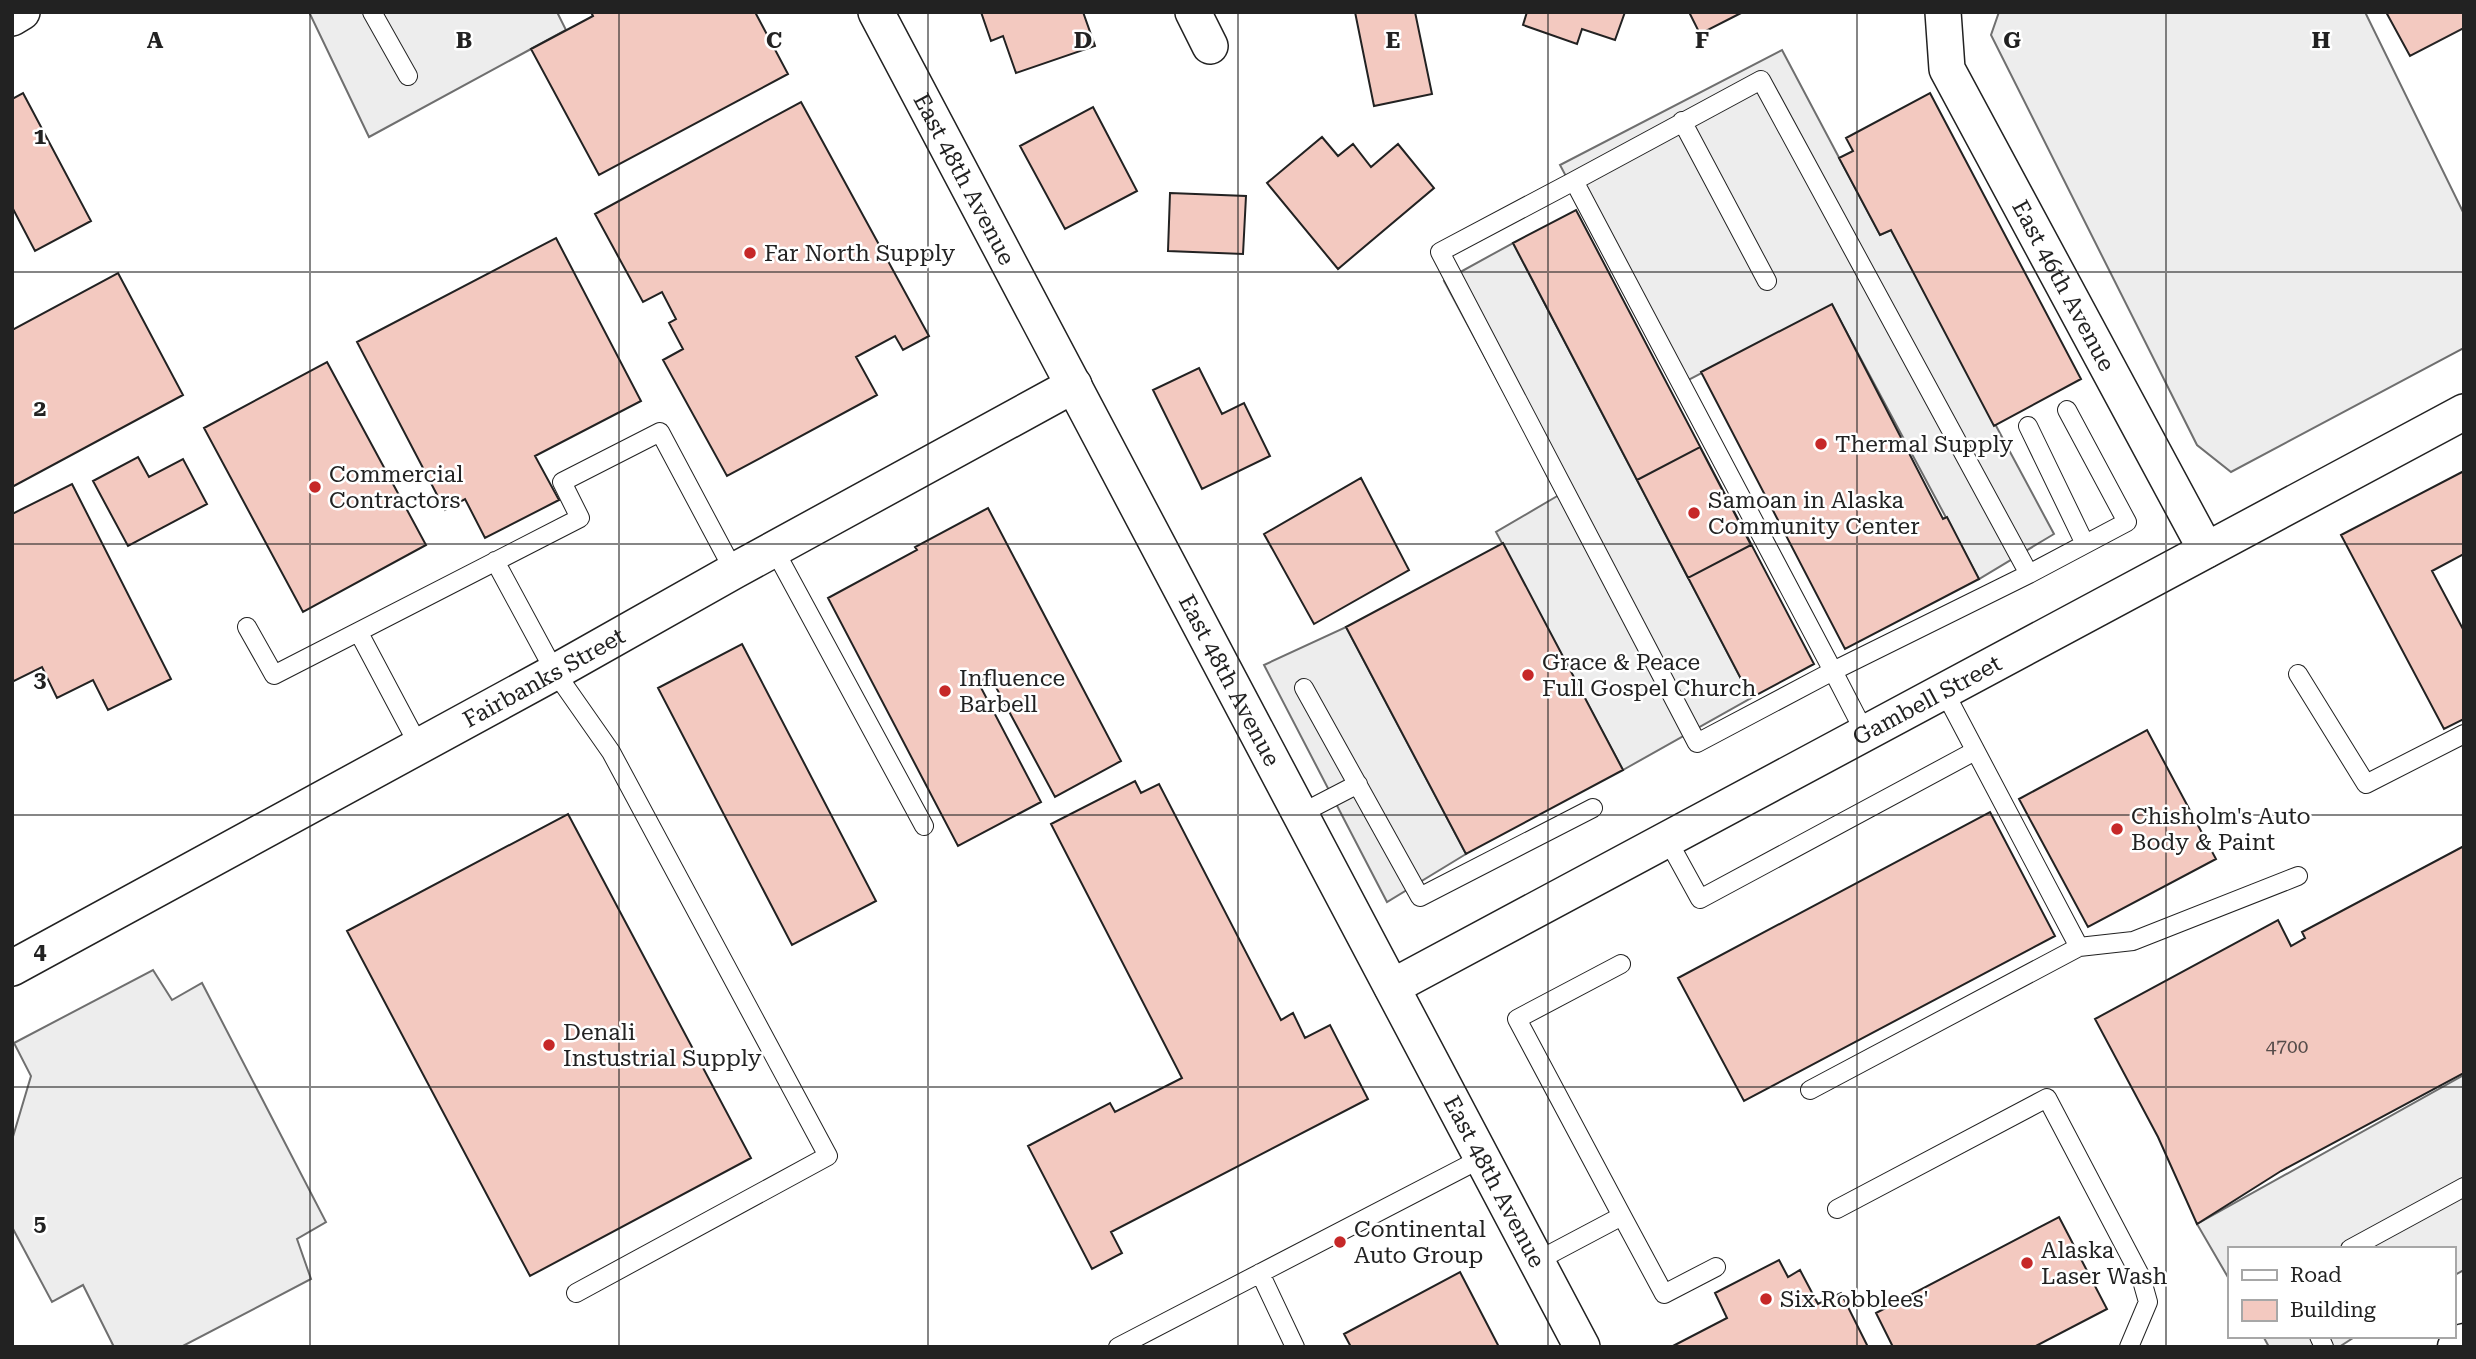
<svg xmlns="http://www.w3.org/2000/svg" width="2476" height="1359" font-family="'Roboto Serif',serif">
<style>
.parking{fill:#ededed;stroke:#6f6f6f;stroke-width:2}
.building{fill:#f3c9c0;stroke:#222;stroke-width:2}
.lines{fill:none;stroke-linecap:round;stroke-linejoin:round}
.service-casing{stroke:#222;stroke-width:20}
.minor-casing{stroke:#222;stroke-width:38}
.secondary-casing{stroke:#222;stroke-width:41}
.service{stroke:#fff;stroke-width:18}
.minor{stroke:#fff;stroke-width:35}
.secondary{stroke:#fff;stroke-width:38}
.grid{fill:none;stroke:#222;stroke-width:2;stroke-opacity:0.55}
.poi-dot{fill:#c62828;stroke:#fff;stroke-width:2.5}
.labels{text-anchor:middle;stroke-width:5;stroke-linejoin:round;paint-order:stroke}
.number-label{font-size:19px;fill:#564c4a}
.street-label{font-size:23px;fill:#222;stroke:#fff}
.poi-label{font-size:23px;fill:#222;stroke:#fff;text-anchor:start}
.grid-label{font-size:23px;text-anchor:middle;font-weight:bold;fill:#222;stroke:#fff;stroke-width:5;stroke-linejoin:round;paint-order:stroke}
</style>
<rect width="100%" height="100%" fill="#fff"/>
<path class="parking" d="M309,12h248l9,18 -197,107z
M1999,12h366l99,202v134l-233,124 -34,-27 -206,-410z
M1782,50l98,185 11,-5 163,304 -75,45 -147,-274 -155,81 -117,-221z
M1513,243l238,455 -128,72 -127,-238 63,-37 -115,-214z
M1346,627l120,227 -79,48 -123,-237z
M153,970l19,30 30,-17 124,239 -29,17 14,40 -130,68h-67l-31,-62 -31,17 -40,-75v-87l19,-64 -17,-33z
M2464,1075v195l-11,6v-27h-224v30l-32,-55z
M2263,1336h93l-17,11h-70z"/>
<path class="building" d="M591,12h164l33,62 -189,101 -68,-126 62,-33z
M981,12h102l12,34 -79,27 -13,-37 -12,5z
M1355,12h60l17,82 -58,12z
M1527,12h98l-10,28 -33,-11 -5,15 -54,-19z
M1689,12h54l-43,22z
M2386,12h78v16l-54,28z
M23,93l68,128 -56,30 -23,-44v-108z
M1930,93l151,286 -87,47 -103,-196 -11,5 -41,-77 14,-7 -7,-13z
M801,102l128,234 -26,14 -8,-14 -39,21 21,38 -150,81 -64,-116 20,-11 -14,-26 7,-4 -14,-27 -19,10 -48,-88z
M1093,107l44,84 -72,38 -45,-83z
M1322,137l16,19 15,-12 18,23 27,-23 36,44 -96,81 -71,-86z
M1170,193l76,3 -3,58 -75,-3z
M1576,210l238,454 -63,34 -238,-455z
M556,238l85,163 -106,55 24,44 -74,38 -20,-39 -20,11 -88,-168z
M118,273l65,122 -171,92v-157z
M1832,304l111,215 4,-2 32,62 -134,70 -144,-277z
M327,362l99,183 -123,67 -99,-184z
M1199,368l23,46 22,-11 26,53 -68,33 -49,-99z
M1700,447l51,98 -63,33 -51,-98z
M138,457l11,20 34,-18 24,45 -79,42 -35,-65z
M2464,471v83l-32,17 32,60v88l-20,10 -103,-194z
M1361,478l48,92 -95,54 -50,-90z
M72,484l99,195 -63,31 -15,-30 -36,18 -15,-31 -30,15v-168z
M988,508l133,253 -66,36 -65,-121 -12,6 63,120 -83,44 -130,-248 89,-48 -2,-3z
M1503,543l120,227 -157,84 -120,-227z
M742,644l134,257 -84,44 -134,-257z
M2147,730l69,129 -128,68 -69,-128z
M1135,781l6,12 18,-9 122,236 12,-7 12,25 25,-13 38,74 -257,133 11,21 -30,16 -64,-123 82,-43 5,9 67,-34 -131,-254z
M1990,812l65,124 -311,165 -66,-123z
M568,814l183,344 -221,118 -183,-345z
M2464,846v227l-183,98 -84,53 -39,-87 -63,-118 183,-99 13,26 14,-8 -3,-6z
M2059,1217l48,92 -73,38h-141l-17,-34z
M1779,1260l9,17 12,-7 18,34 23,-11 27,54h-197l56,-29 -12,-25z
M1460,1272l39,75h-148l-7,-13z"/>
<g class="lines">
<g class="service-casing">
<path id="service" d="M372,12l36,64
M1682,121l85,160
M1574,181l187,-101 268,494 -196,97 -136,72 -257,-491 134,-71 259,490 32,62
M2028,426l57,118
M774,549l150,277
M495,561l60,111 56,80 217,404 -252,137
M2029,574l98,-52 -60,-112
M247,627l27,48 306,-157 -18,-36 98,-50 74,139
M359,633l60,113
M2298,674l68,110 98,-50
M1304,688l116,209 173,-89
M1944,691l135,256 54,-6 165,-65
M1300,814l58,-30
M1667,839l33,60 275,-148
M1621,964l-104,55 105,197
M1810,1090l269,-143
M1837,1209l210,-111 94,179 7,25 -19,45
M2350,1249l114,-62
M1537,1261l85,-45 42,78 52,-27
M1260,1273l35,74
M2319,1336l5,11
M1118,1347l364,-189"/>
</g>
<g class="minor-casing">
<g id="minor">
<path id="s1" d="M876,12l706,1335"/>
<path d="M1193,12l17,34"/>
<path id="s2" d="M1943,12l4,57 259,481"/>
<path d="M12,18l10,-6"/>
<path id="s3" d="M12,968l543,-296 179,-101 340,-186"/>
<path id="s4" d="M1392,987l1072,-575"/>
</g>
</g>
<g class="secondary-casing">
<path id="secondary" d="M2457,1347l7,-4"/>
</g>
<use href="#service" class="service"/>
<use href="#minor" class="minor"/>
<use href="#secondary" class="secondary"/>
</g>
<path class="grid" d="M310,12v1335M619,12v1335M928,12v1335M1238,12v1335M1548,12v1335M1857,12v1335M2166,12v1335M12,272h2452M12,544h2452M12,815h2452M12,1087h2452"/>
<g class="poi-dot">
<circle cx="750" cy="253" r="7"/>
<circle cx="1821" cy="444" r="7"/>
<circle cx="315" cy="487" r="7"/>
<circle cx="1694" cy="513" r="7"/>
<circle cx="1528" cy="675" r="7"/>
<circle cx="945" cy="691" r="7"/>
<circle cx="2117" cy="829" r="7"/>
<circle cx="549" cy="1045" r="7"/>
<circle cx="1340" cy="1242" r="7"/>
<circle cx="2027" cy="1263" r="7"/>
<circle cx="1766" cy="1299" r="7"/>
</g>
<g class="labels">
<g class="number-label">
<text x="2287" y="1053">4700</text>
</g>
<g class="street-label">
<text dy="8" stroke="none"><textPath href="#s1" startOffset="189">East 48th Avenue</textPath></text>
<text dy="8" stroke="none"><textPath href="#s2" startOffset="303">East 46th Avenue</textPath></text>
<text dy="8" stroke="none"><textPath href="#s3" startOffset="606">Fairbanks Street</textPath></text>
<text dy="8" stroke="none"><textPath href="#s1" startOffset="756">East 48th Avenue</textPath></text>
<text dy="8" stroke="none"><textPath href="#s4" startOffset="607">Gambell Street</textPath></text>
<text dy="8" stroke="none"><textPath href="#s1" startOffset="1323">East 48th Avenue</textPath></text>
</g>
<g class="poi-label">
<text x="764" y="261">Far North Supply</text>
<text x="1835" y="452">Thermal Supply</text>
<text x="329" y="482">Commercial<tspan x="329" dy="26">Contractors</tspan></text>
<text x="1708" y="508">Samoan in Alaska<tspan x="1708" dy="26">Community Center</tspan></text>
<text x="1542" y="670">Grace &amp; Peace<tspan x="1542" dy="26">Full Gospel Church</tspan></text>
<text x="959" y="686">Influence<tspan x="959" dy="26">Barbell</tspan></text>
<text x="2131" y="824">Chisholm's Auto<tspan x="2131" dy="26">Body &amp; Paint</tspan></text>
<text x="563" y="1040">Denali<tspan x="563" dy="26">Instustrial Supply</tspan></text>
<text x="1354" y="1237">Continental<tspan x="1354" dy="26">Auto Group</tspan></text>
<text x="2041" y="1258">Alaska<tspan x="2041" dy="26">Laser Wash</tspan></text>
<text x="1780" y="1307">Six Robblees'</text>
</g>
</g>
<g class="grid-label">
<text x="155" y="48">A</text>
<text x="464" y="48">B</text>
<text x="774" y="48">C</text>
<text x="1083" y="48">D</text>
<text x="1393" y="48">E</text>
<text x="1702" y="48">F</text>
<text x="2012" y="48">G</text>
<text x="2321" y="48">H</text>
<text x="40" y="144">1</text>
<text x="40" y="416">2</text>
<text x="40" y="687">3</text>
<text x="40" y="959">4</text>
<text x="40" y="1231">5</text>
</g>
<rect width="2476" height="1359" fill="none" stroke="#222222" stroke-width="28"/>
<rect x="2228" y="1247" width="228" height="91" fill="#ffffff" stroke="#a7a7a7" stroke-width="2"/>
<rect x="2242" y="1270" width="35" height="10" fill="#ffffff" stroke="#a7a7a7" stroke-width="2"/>
<text x="2290" y="1282" font-size="21" fill="#222222">Road</text>
<rect x="2242" y="1300" width="35" height="21" fill="#f3c9c0" stroke="#a7a7a7" stroke-width="2"/>
<text x="2290" y="1317" font-size="21" fill="#222222">Building</text>
</svg>
